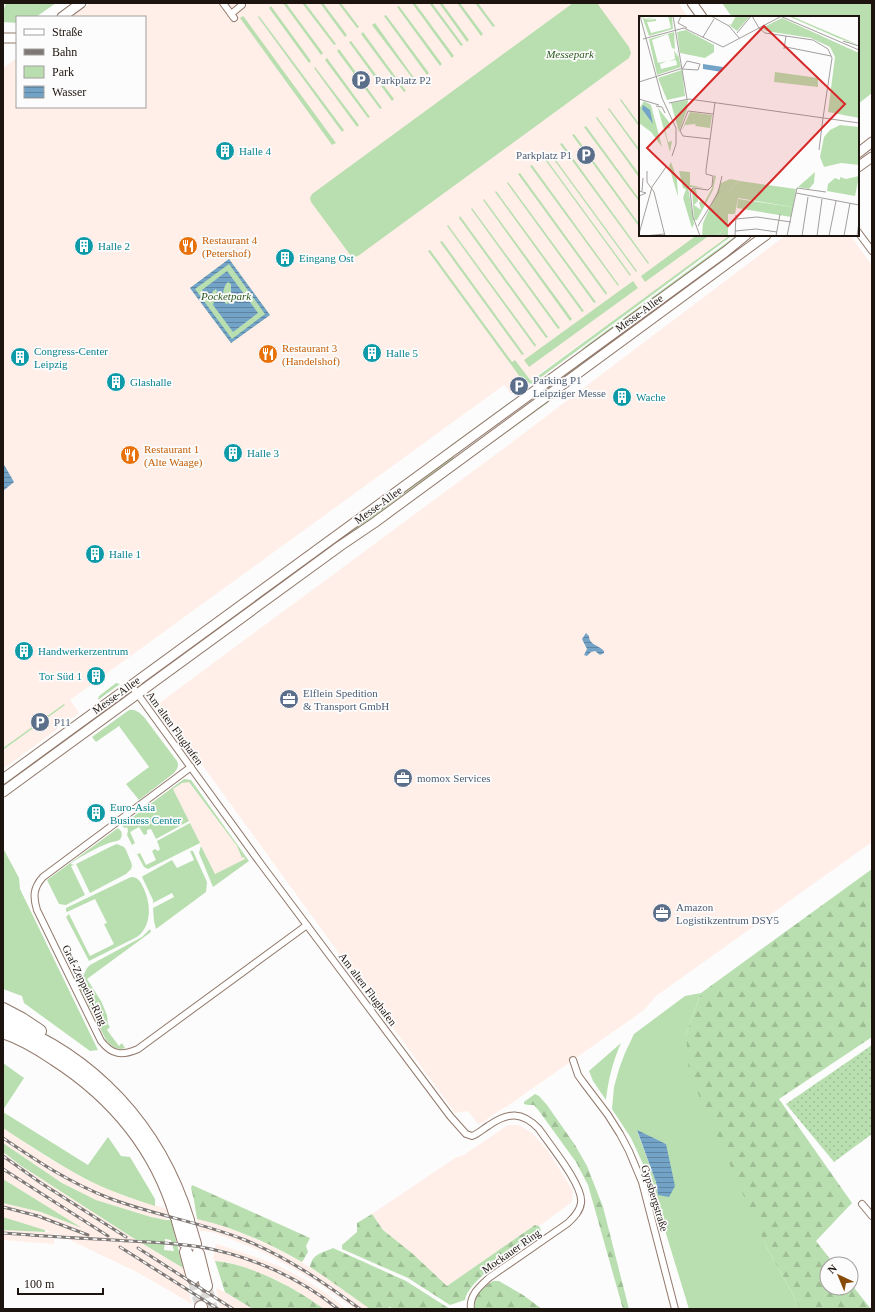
<svg xmlns="http://www.w3.org/2000/svg" width="875" height="1312" font-family="Georgia,serif">
<style>
.built{fill:#ffefe8}
.green{fill:#b9dfb0;fill-rule:evenodd}
.forest{fill:url(#forest-firs)}
.garden{fill:url(#garden-dots)}
.water{fill:url(#water-rules);fill-rule:evenodd}
.lines{fill:none;stroke-linecap:round;stroke-linejoin:round}
.highway-tunnel{stroke:#dbd9d8;stroke-width:12;stroke-dasharray:12 6;stroke-linecap:butt}
.street-casing{stroke:#92786b;stroke-width:8}
.secondary-casing{stroke:#92786b;stroke-width:11}
.highway-casing{stroke:#92786b;stroke-width:14}
.street{stroke:#fff;stroke-width:6}
.secondary{stroke:#fff;stroke-width:9}
.highway{stroke:#fff;stroke-width:12}
.rail-casing{stroke:#7d7875;stroke-width:3}
.rail{stroke:#fcfcfc;stroke-width:1.5;stroke-dasharray:4.5;stroke-linecap:butt}
.labels{text-anchor:middle;stroke-width:3.5;stroke-linejoin:round;paint-order:stroke}
.park-label{font-size:11px;font-style:italic;fill:#2b5b1f;stroke:#fcfcfc}
.service-label{font-size:11px;fill:#4e5e75;stroke:#fcfcfc;text-anchor:start}
.culture-label{font-size:11px;fill:#0d838f;stroke:#fcfcfc;text-anchor:start}
.food-label{font-size:11px;fill:#c56008;stroke:#fcfcfc;text-anchor:start}
.street-label{font-size:11px;fill:#1e140f;stroke:#fcfcfc}
.inset-road{fill:none;stroke:#a39f9d;stroke-width:1}
.view{fill:#d62828;fill-opacity:0.15;stroke:#d62828;stroke-width:2}
.inset-edge{fill:none;stroke:#1e140f;stroke-width:2}
</style>
<defs>
<pattern id="forest-firs" width="22" height="20" patternUnits="userSpaceOnUse"><rect width="22" height="20" fill="#b9dfb0"/><path d="M5 1l3.5 6h-7zM16 11l3.5 6h-7z" fill="#9fbe96"/></pattern>
<pattern id="garden-dots" width="8" height="8" patternUnits="userSpaceOnUse"><rect width="8" height="8" fill="#b9dfb0"/><path d="M2 2h.1M6 6h.1" fill="none" stroke="#9fbe96" stroke-width="1.8" stroke-linecap="round"/></pattern>
<pattern id="water-rules" width="6" height="5" patternUnits="userSpaceOnUse"><rect width="6" height="5" fill="#73a4c8"/><path d="M0 2.5h6" fill="none" stroke="#5e84a1"/></pattern>
</defs>
<rect width="100%" height="100%" fill="#fcfcfc"/>
<path class="built" d="M91,3h587l10,14h-48v218h92l-221,159 -7,-9 -434,315 9,13 -76,56v-701l14,-10v49h128v-90h-73z
M786,235h64l22,30v577l-216,154 -12,14 -135,95 -12,7 -15,11 -4,1 -10,-13 -13,2 -297,-409 345,-255z
M185,782h4l2,3 46,61 5,11h2l2,2 -31,15 -42,-85 9,-6z
M508,1125h11l13,8 16,18 25,40 -1,11 -33,24 -4,-1 -88,61 -34,-32 -30,-24 -11,-16 83,-56 9,-3z
M3,1128l45,30 37,21 37,16 42,13 4,3 -1,8 -1,1 -15,-3 -55,-17 -34,-17 -59,-40z
M3,1152l17,13 110,71 53,32 9,36 -55,-32 -82,-39 -1,11 -51,-4v-10l49,2 -49,-15v-14l38,9 39,15 -77,-48z
M197,1219l11,2 31,11 30,13 29,15 27,17 45,32h-15l-35,-25 -27,-16 -28,-15 -29,-12 -24,-9 -12,-1z
M217,1244l39,13 25,10 23,12 25,16 17,14h-22l-27,-18 -22,-12 -24,-9 -24,-8 -12,-1 -2,-2 2,-13z
M216,1288l9,4 28,17h-33z"/>
<path class="green" d="M6,3h50l-20,14h-19v6l-14,-1v-11z
M283,3h3l37,50 -2,2z
M302,3h3l31,41 -2,1z
M320,3h3l24,32 -2,2z
M338,3h3l18,24 -2,1z
M412,3h3l39,53 -2,2z
M429,3h3l31,42 -2,1z
M439,3h3l27,37 -2,2z
M457,3h3l23,31 -2,2z
M475,3h3l17,23 -2,1z
M573,3h24l32,44 2,6 -2,5 -271,198 -4,1 -3,-1 -40,-54 -1,-4 2,-4z
M722,3h150v90l-14,11v-87h-126z
M271,6l40,55 -2,2 -40,-55z
M399,6l43,58 -2,2 -43,-59z
M386,15l43,58 -2,2 -43,-59z
M243,16l1,1 92,126 -4,2 -92,-127z
M259,16l85,114 -2,2 -84,-115z
M375,23l42,59 -1,1 -44,-58z
M363,32l43,59 -2,1 -43,-58z
M351,41l43,58 -2,2 -43,-59z
M339,49l43,59 -2,1 -43,-58z
M327,58l43,59 -2,1 -43,-58z
M315,67l44,58 -2,2 -43,-59z
M621,99l19,26v3l-20,-28z
M609,108l31,42v3l-32,-44z
M597,117l43,58v4l-44,-61z
M586,126l54,74v3l-56,-76z
M574,134l66,91v3l-68,-93z
M562,143l87,120 -1,1 -88,-120z
M550,152l87,119 -1,1 -87,-119z
M544,156l87,119 -1,1 -87,-119z
M532,165l87,120 -1,1 -88,-120z
M520,173l87,120 -1,2 -88,-121z
M508,182l88,120 -2,1 -87,-120z
M496,191l88,120 -2,1 -87,-120z
M484,199l88,120 -2,2 -87,-121z
M472,208l88,120 -2,1 -87,-120z
M460,216l88,121 -2,1 -87,-120z
M448,225l88,120 -1,2 -88,-121z
M697,235h13l-65,47 -4,-6z
M730,235h3l-201,149 -4,-1 -8,-6 -92,-126 2,-1 82,112 3,-2 16,21z
M737,235h4l-134,100 -27,15z
M749,235h3l-42,36 -163,122 -2,-3 43,-32 20,-17z
M442,241l82,113 -2,1 -82,-113z
M229,259l41,56 -39,28 -41,-55z
M633,281l5,7 -109,79 -5,-7z
M513,400l-4,6 -59,41 1,-2z
M547,400l2,2 -60,43 3,-4z
M451,455l3,3 -65,47 -21,19 -216,155 -1,-2 45,-32 18,-17z
M116,683l4,1 -22,16 1,-4z
M64,704l1,1 -62,45v-2z
M129,710c6,-1 10,2 15,7l33,44c2,5 1,7 -3,12l-35,27 -13,-16 23,-17 -30,-41 -23,16 -4,-5z
M184,779l7,1 58,81 -36,26 -14,-34 1,-4 1,-3 14,28 30,-15 -1,-2 -2,1 -5,-12 -48,-64 -7,1 -9,6 16,32 -33,18 -5,-10 -4,1v4l-3,1 -5,-8 -9,5 5,11 -3,2 -5,-10 1,-4 -1,-4 -2,1 -2,-1 -1,-2z
M190,823l10,20 -52,26 -4,-2 -7,-13 3,-1 6,12 10,-5 -4,-9 3,-2 3,2 2,-2 -3,-8z
M118,828l3,3c1,2 1,5 0,7 -2,4 -8,3 -12,5 -13,5 -26,12 -38,20v1l3,1 -3,1 14,29 -19,10 -7,-1 -12,-24z
M117,844l7,3 2,3 5,12 1,4 -1,3 -5,5 -36,19 -14,-29 36,-18z
M3,848l16,30 1,11 78,161 -8,1 -66,-48 -2,-7 -19,-7z
M190,851h3l14,31 -1,10 -50,37 -2,-8 -1,-13 21,-11 -2,-4 -19,10v-3l-11,-23 1,-1 29,-16 5,8 17,-8z
M131,877c8,0 10,6 13,12 7,15 8,37 -7,48l-48,24 -23,-44 3,-3 21,42 24,-12 -10,-20 3,-1 -12,-24 -28,13 -1,-1v-3z
M150,929l1,3 -64,47 14,22 6,14 1,9 2,3 -3,3 12,16 3,-3 3,5c-8,3 -14,-2 -19,-8l-32,-63 2,-1 4,6 7,-14 3,-3 52,-28z
M701,993l-15,41 80,212 35,63h-112l-32,-105 -14,-40 -12,-26 -19,-29 2,-22 5,-18 6,-16 9,-19 51,-38zM637,1131l29,13 -8,51 -2,-13z
M621,1043c-8,18 -13,37 -15,57l-13,-19 -4,-10z
M3,1063l21,15 -21,32z
M3,1112l85,53 20,-28 13,19 9,1 25,42v7c-24,-8 -49,-16 -71,-28 -28,-15 -55,-33 -81,-50z
M3,1143l59,40 34,17 55,17 15,3h5l12,48 -53,-32 -110,-71 -17,-13zM165,1239l6,1 3,11 -10,-1z
M3,1179l79,49 -41,-16 -38,-9z
M3,1217l42,13v2l-42,-2z"/>
<path class="forest" d="M872,869v168l-93,62 73,104 -36,38 18,23h-7v24h24v-4l20,25h-70l-35,-63 -77,-173 -3,-39 15,-41z
M535,1094l4,2 8,9 28,40 12,21 16,41 26,102h-6l-35,-124 -12,-23 -37,-51 -5,-6h-6l-4,-1v-2z
M192,1185l118,53 -4,8 2,6 -6,10c-33,-19 -69,-35 -105,-43l-3,-19 -3,-12z
M372,1214l11,16 30,24 34,32 88,-61 4,1 2,4 -2,4c-18,13 -71,45 -74,66l-15,5 -42,-27 -66,-29v-4l15,-13v-9z
M333,1248l73,33 44,28h-57l-3,-2 -4,2h-16l-45,-32 -15,-10c2,-13 12,-14 23,-19z
M215,1261c35,3 81,27 109,48h-71l-28,-17z
M493,1281h6l24,14 19,14h-67c-1,-14 7,-21 18,-28z"/>
<path class="garden" d="M872,1045v89l-38,28 -48,-58z"/>
<path class="water" d="M229,259l41,56 -39,28 -41,-55zM229,264l36,50 -33,25 -37,-50z
M227,271l31,42 -25,19 -20,-27 4,-14 -1,-2 -3,2 -4,8 -7,-9zM228,282l3,2v10l-2,9 -3,1c-5,-5 -3,-18 2,-22z
M3,463l11,19 -11,9z
M586,633l3,3c0,9 10,9 15,15v2l-4,2 -5,-4 -4,1 -4,4 -3,-1 3,-6 -5,-10z
M637,1130l29,14 9,42 -6,11 -11,-2 -2,-13z"/>
<g class="lines">
<path class="highway-tunnel" d="M193,1278l8,29
M206,1286l6,23"/>
<g class="street-casing">
<path id="street" d="M223,3l11,15
M231,14l11,-9v-2
M858,232l14,19
M131,685l130,179 189,252 16,18 6,2c6,-2 11,-7 16,-10 20,-14 34,-15 51,3 10,15 45,57 42,74 -1,9 -8,15 -13,20l-78,54c-10,9 -21,18 -19,32
M191,767l-148,110c-10,11 -10,20 -6,33l64,131c11,14 21,15 37,8l169,-124
M573,1060l5,15 5,7 25,33 12,19 9,17 13,31 33,127
M862,1204l10,12"/>
</g>
<g class="secondary-casing">
<path id="secondary" d="M692,3l10,14
M62,17l19,-14
M3,38h14
M858,153l14,-11
M858,167l14,-10
M3,779l722,-527 21,-17
M3,792l337,-246 34,-23 392,-288"/>
</g>
<g class="highway-casing">
<path id="highway" d="M3,1009l19,10 18,12
M3,1022c91,34 156,105 185,198
M3,1032c18,6 35,16 51,27 59,38 102,90 122,157
M178,1221l6,21
M189,1224l6,20
M186,1252l7,26
M198,1254l8,32
M201,1307v2"/>
</g>
<use href="#street" class="street"/>
<use href="#secondary" class="secondary"/>
<use href="#highway" class="highway"/>
<g class="rail-casing">
<path id="rail" d="M3,1138c34,23 67,45 106,60 44,17 92,24 136,42 42,17 78,42 115,69
M3,1156l38,27 85,54
M3,1169l105,67
M3,1207l35,9 50,19
M3,1233c37,3 73,5 110,7 29,2 59,2 88,7 49,9 98,30 137,62
M120,1247l98,62
M138,1248l95,61"/>
</g>
<use href="#rail" class="rail"/>
</g>
<defs>
<g id="parking-disc" transform="scale(1)"><circle r="9.5" fill="#5c6f8a" stroke="#fcfcfc"/><path d="M-3.5-5.5H1a3.5 3.5 0 0 1 0 7H-1V5.5H-3.5ZM-1-3.4V-.6H.8a1.4 1.4 0 0 0 0-2.8Z" fill="#fff"/></g>
<g id="building-disc" transform="scale(1)"><circle r="9.5" fill="#0f9aa8" stroke="#fcfcfc"/><path d="M-4-6H4V6H1V3H-1V6H-4ZM-2.5-4.3h1.7v1.8h-1.7ZM.8-4.3h1.7v1.8H.8ZM-2.5-1h1.7V.8h-1.7ZM.8-1h1.7V.8H.8Z" fill="#fff"/></g>
<g id="restaurant-disc" transform="scale(1)"><circle r="9.5" fill="#e8710a" stroke="#fcfcfc"/><path d="M-5-6h1v4h1v-4h1v4h1v-4h1v5L-1.5 .5V6h-2V.5L-5-1ZM5-6V6H3V1.5H1.5Q1.5-4 5-6Z" fill="#fff"/></g>
<g id="office-disc" transform="scale(1)"><circle r="9.5" fill="#5c6f8a" stroke="#fcfcfc"/><path d="M-6-3h4V-5.5h4V-3h4V5H-6ZM-1-4.5V-3h2v-1.5ZM-6 0V1H6V0Z" fill="#fff"/></g>
</defs>
<g fill-rule="evenodd">
<use href="#parking-disc" x="361" y="80"/>
<use href="#building-disc" x="225" y="151"/>
<use href="#parking-disc" x="586" y="155"/>
<use href="#building-disc" x="84" y="246"/>
<use href="#restaurant-disc" x="188" y="246"/>
<use href="#building-disc" x="285" y="258"/>
<use href="#building-disc" x="372" y="353"/>
<use href="#restaurant-disc" x="268" y="354"/>
<use href="#building-disc" x="20" y="357"/>
<use href="#building-disc" x="116" y="382"/>
<use href="#parking-disc" x="519" y="386"/>
<use href="#building-disc" x="622" y="397"/>
<use href="#building-disc" x="233" y="453"/>
<use href="#restaurant-disc" x="130" y="455"/>
<use href="#building-disc" x="95" y="554"/>
<use href="#building-disc" x="24" y="651"/>
<use href="#building-disc" x="96" y="676"/>
<use href="#office-disc" x="289" y="699"/>
<use href="#parking-disc" x="40" y="722"/>
<use href="#office-disc" x="403" y="778"/>
<use href="#building-disc" x="96" y="813"/>
<use href="#office-disc" x="662" y="913"/>
</g>
<g class="labels">
<g class="park-label">
<text x="570" y="58">Messepark</text>
<text x="226" y="300">Pocketpark</text>
</g>
<g class="service-label">
<text x="375" y="84">Parkplatz P2</text>
<text x="572" y="159" text-anchor="end">Parkplatz P1</text>
<text x="533" y="384">Parking P1<tspan x="533" dy="13">Leipziger Messe</tspan></text>
<text x="303" y="697">Elflein Spedition<tspan x="303" dy="13">&amp; Transport GmbH</tspan></text>
<text x="54" y="726">P11</text>
<text x="417" y="782">momox Services</text>
<text x="676" y="911">Amazon<tspan x="676" dy="13">Logistikzentrum DSY5</tspan></text>
</g>
<g class="culture-label">
<text x="239" y="155">Halle 4</text>
<text x="98" y="250">Halle 2</text>
<text x="299" y="262">Eingang Ost</text>
<text x="34" y="355">Congress-Center<tspan x="34" dy="13">Leipzig</tspan></text>
<text x="386" y="357">Halle 5</text>
<text x="130" y="386">Glashalle</text>
<text x="636" y="401">Wache</text>
<text x="247" y="457">Halle 3</text>
<text x="109" y="558">Halle 1</text>
<text x="38" y="655">Handwerkerzentrum</text>
<text x="82" y="680" text-anchor="end">Tor Süd 1</text>
<text x="110" y="811">Euro-Asia<tspan x="110" dy="13">Business Center</tspan></text>
</g>
<g class="food-label">
<text x="202" y="244">Restaurant 4<tspan x="202" dy="13">(Petershof)</tspan></text>
<text x="282" y="352">Restaurant 3<tspan x="282" dy="13">(Handelshof)</tspan></text>
<text x="144" y="453">Restaurant 1<tspan x="144" dy="13">(Alte Waage)</tspan></text>
</g>
<g class="street-label">
<text transform="translate(639 313) rotate(-36)" y="4">Messe-Allee</text>
<text transform="translate(378 505) rotate(-36)" y="4">Messe-Allee</text>
<text transform="translate(116 695) rotate(-36)" y="4">Messe-Allee</text>
<text transform="translate(175 728) rotate(54)" y="4">Am alten Flughafen</text>
<text transform="translate(85 985) rotate(64)" y="4">Graf-Zeppelin-Ring</text>
<text transform="translate(368 989) rotate(53)" y="4">Am alten Flughafen</text>
<text transform="translate(655 1198) rotate(73)" y="4">Gypsbergstraße</text>
<text transform="translate(511 1251) rotate(-35)" y="4">Mockauer Ring</text>
</g>
</g>
<g transform="translate(639 16)">
<rect width="220" height="220" fill="#fcfcfc"/>
<path d="M3,0l3,3 10,-2 -9,3 10,-1v2l-9,1 4,11 20,-5 -3,-12h4l1,13 -24,7zM97,0h14l-13,15 -9,-7 3,1zM149,0h3l68,29 -21,-7zM143,2l77,35v65l-31,-6 7,-55 -5,-10 -19,-9 -45,-7 -4,-3zM47,14l28,15v7l-9,6 -25,-5 -3,-21zM35,16l3,16 -3,-14 1,15 -3,-1 -4,-14 -16,6 6,23 9,-2 -7,3 1,5 16,-4 -1,-5 -7,1 6,-2 -1,-9 4,7 -1,-8 4,18 -24,8 -8,-36zM43,54l3,26 -18,4 -9,-22zM136,56l43,6v9l-44,-5zM49,84l-1,9 -8,23 -8,-29zM5,85l7,4 11,42 -11,-15 -12,-9v-14zM19,92l11,14 1,6 -5,1 3,13 4,-1 -2,11zM51,96l22,3 -2,13 -15,-2 1,-2 -11,1 -4,7zM201,109l19,2v38l-18,-2 -17,4 -4,-10 4,-20 6,-7zM91,163l10,2 -8,6 -11,34v11l-6,4h-13l1,-13 18,-40z" fill="#b9dfb0"/>
<path d="M32,146l6,17 1,18 -9,-31zM40,155l11,1v13l14,3 -16,-1 6,37 -2,4 -9,-30 3,-9 -3,-1zM176,156l-1,11 -5,6 -11,-2zM75,159l2,1 -3,14 -16,30h-3l-2,-31h4l2,12 -4,4 7,5 -2,-8 4,-1v4l9,-17zM220,160l-4,20 -28,-5 1,-7 7,-6 5,2v-3l6,2zM101,165l56,8 -3,18 -55,-9 -3,16h-7v22h-13l6,-4 -2,-10 13,-35z" fill="#b9dfb0"/>
<path d="M99,183l55,8 -2,10 -54,-9z" fill="#b9dfb0"/>
<path d="M64,48l20,3 -1,5 -19,-3zM4,89l7,5 3,14 -11,-15z" fill="#73a4c8"/>
<path class="inset-road" d="M1,0l22,82 14,30v16l-4,12M34,0l14,83M42,0l-3,7 9,5M72,0l18,10 11,13M113,0l7,12 21,-11M141,0l79,34M98,17l14,-17M64,21l11,-18M4,23l41,-11 39,19 36,-19 6,5 48,7 15,9 4,9 -9,60M204,25l16,5M147,31l45,9M145,33l2,-13M0,66l44,-14 4,-7 13,3 -2,6 -16,-1M0,83l20,6M30,87l20,-4 170,24M17,90l6,1 3,6M71,123l-27,-3 -3,-5 8,-20 25,3M180,134l4,-32M8,155v11l7,10 11,44M0,175l7,2 -7,3M3,175l1,-13M157,177l63,12M97,203l21,-2 34,5M59,210l20,-33 4,-17M96,215l21,-2 21,3M0,218l13,-47 14,-20M5,220l21,-2M61,220l-7,-19 -3,-26 3,-3 15,2 4,-4 1,-10 -7,-2v-4l9,-68M96,220l1,-21M137,220l4,-22M148,220l10,-48 29,4M163,220l6,-39M178,220l5,-37M190,220l7,-35M205,220l6,-33M218,220l2,-14"/>
<path class="view" d="M125,10l81,78 -117,122 -81,-78z"/>
<rect width="220" height="220" class="inset-edge"/>
</g>
<rect width="875" height="1312" fill="none" stroke="#1e140f" stroke-width="8"/>
<rect x="16" y="16" width="130" height="92" fill="#fcfcfc" stroke="#a39f9d"/>
<rect x="24" y="29" width="20" height="6" fill="#ffffff" stroke="#a39f9d"/>
<text x="52" y="36" font-size="12" fill="#1e140f">Straße</text>
<rect x="24" y="49" width="20" height="6" fill="#7d7875" stroke="#a39f9d"/>
<text x="52" y="56" font-size="12" fill="#1e140f">Bahn</text>
<rect x="24" y="66" width="20" height="12" fill="#b9dfb0" stroke="#a39f9d"/>
<text x="52" y="76" font-size="12" fill="#1e140f">Park</text>
<rect x="24" y="86" width="20" height="12" fill="url(#water-rules)" stroke="#a39f9d"/>
<text x="52" y="96" font-size="12" fill="#1e140f">Wasser</text>
<g transform="translate(839 1276) rotate(316)"><circle r="19" fill="#fcfcfc" stroke="#a39f9d"/>
<path d="M0-3L7 15L0 10L-7 15Z" fill="#884b0b"/>
<text y="-6" font-size="11" font-weight="bold" text-anchor="middle" fill="#1e140f">N</text>
</g>
<path d="M18 1288v6h85v-6" fill="none" stroke="#1e140f" stroke-width="2"/>
<text x="24" y="1288" font-size="12" fill="#1e140f" stroke="#fcfcfc" stroke-width="3" paint-order="stroke">100 m</text>
</svg>
